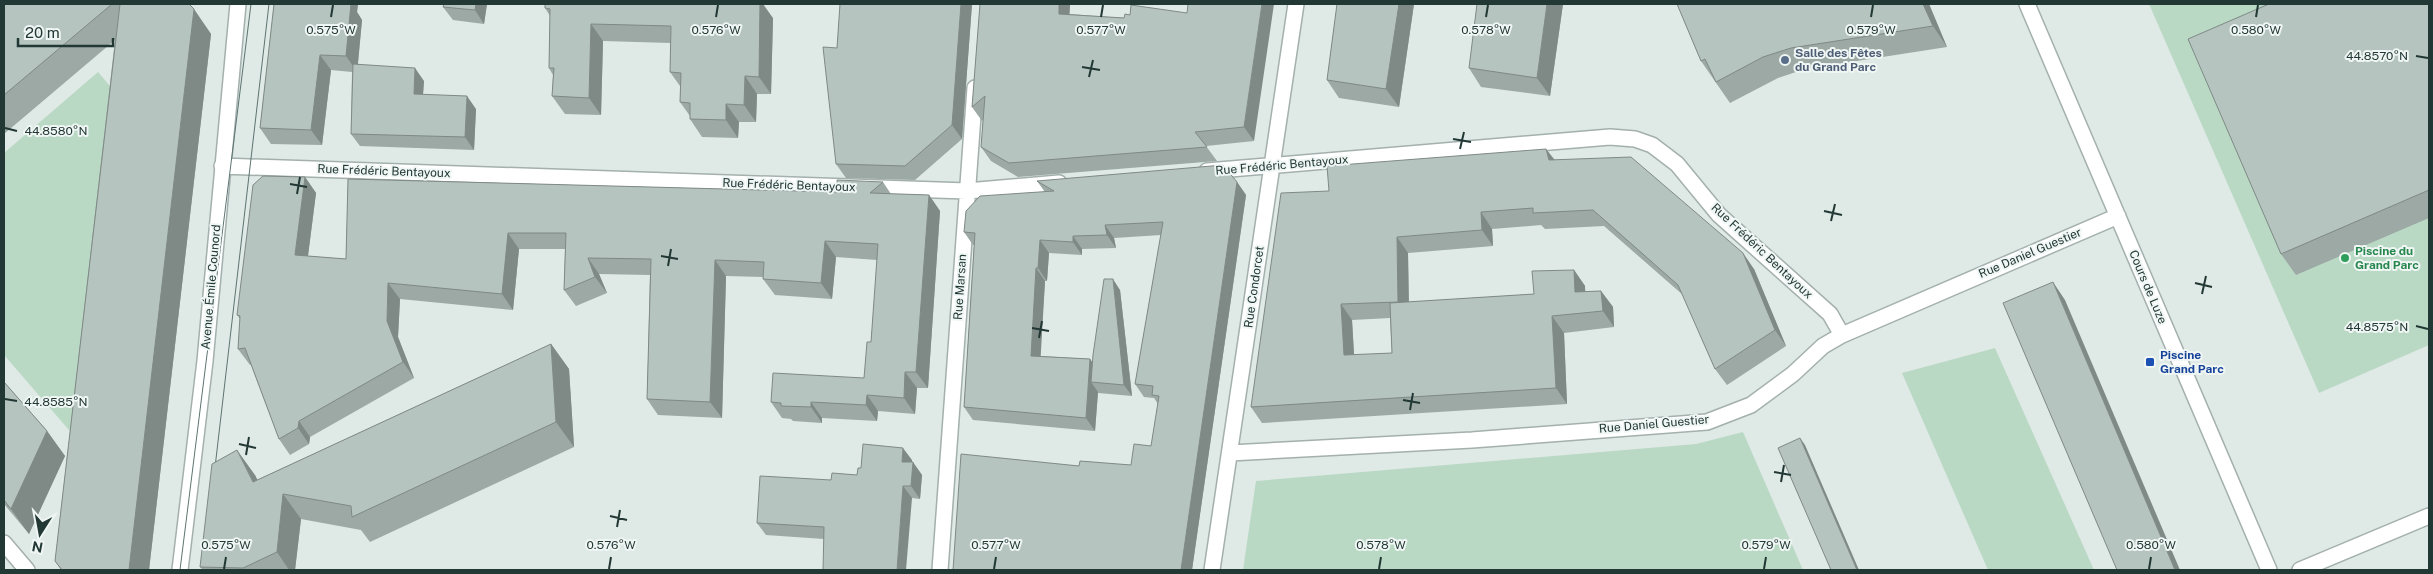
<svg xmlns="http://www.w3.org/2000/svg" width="2433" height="574" font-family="'Public Sans',sans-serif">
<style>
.green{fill:#bad9c5}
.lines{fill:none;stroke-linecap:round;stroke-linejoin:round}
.minor-casing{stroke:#a3b0ad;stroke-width:18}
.minor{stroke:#fff;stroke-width:15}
.tram{stroke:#5c7470;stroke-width:1}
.wall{fill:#9ca9a4;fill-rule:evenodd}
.shaded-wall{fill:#7f8986}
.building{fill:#b5c4bf;stroke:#7f8986}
.ticks{fill:none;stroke:#223834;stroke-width:2}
.service-dot{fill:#5c6f8a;stroke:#eff6f4;stroke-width:2}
.leisure-dot{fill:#2e9e5b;stroke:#eff6f4;stroke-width:2}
.transit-dot{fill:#1a4fb4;stroke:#eff6f4;stroke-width:2}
.labels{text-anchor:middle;stroke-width:4;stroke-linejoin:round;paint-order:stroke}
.service-label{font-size:12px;font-weight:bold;fill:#4e5e75;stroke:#eff6f4;text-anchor:start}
.street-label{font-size:12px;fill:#223834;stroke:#eff6f4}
.leisure-label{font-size:12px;font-weight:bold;fill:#27864d;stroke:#eff6f4;text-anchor:start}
.transit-label{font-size:12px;font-weight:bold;fill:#164399;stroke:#eff6f4;text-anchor:start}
.ticks-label{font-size:12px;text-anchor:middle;fill:#223834;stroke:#eff6f4;stroke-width:4;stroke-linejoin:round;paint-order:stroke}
</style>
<rect width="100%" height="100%" fill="#dfe9e6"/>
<path class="green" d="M2149,4h280v341l-110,48z
M98,72l24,28 -40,345 -78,-90v-202z
M1995,348l99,222h-106l-86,-197z
M1743,432l60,138h-560l13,-89 440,-37z"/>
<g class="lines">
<g class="minor-casing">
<path id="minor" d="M2027,4l242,566
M222,166l745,25 92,-8
M1207,171l403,-34 25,2 17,6 25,19 42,51 111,99 12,21
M1230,453l242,-13 235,-18 44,-17 42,-31 30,-28 19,-11 276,-119
M4,543l23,27
M180,570l25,-209 33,-357
M940,570l35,-482
M1212,570l84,-566
M2300,570l129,-54"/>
</g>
<use href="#minor" class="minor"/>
<path class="tram" d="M214,476l55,-472
M180,570l71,-566"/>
</g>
<path class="wall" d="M5,4h184l22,30 -62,536h-88l-6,-9 60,-521 -111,94v-129z
M274,4h84l-1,8 5,8 -4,44 66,17 -1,14 53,14 -2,41 -114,-4 -9,-12 1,-62 -21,-2 -9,75 -51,-1 -11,-16z
M487,4l-3,20 -31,-4 -10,-13z
M840,4h132l-10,135 -47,41 -69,-2 -10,-14 1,-116z
M980,4h90l-1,10 55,4 6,-3 57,-2 67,128 -48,5 11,15 -199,16 -27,-16 -10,-14 2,-27 -1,1 -10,-14z
M1337,4h77l-15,103 -60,-9 -12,-18z
M1563,4l-13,92 -69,-9 -12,-19z
M1677,4h252l18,43 -142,22 -27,9 -48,25 -29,-42z
M2429,4v214l-133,57 -15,-21z
M545,8l228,10 -2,76h-14l-1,28h-17l-1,16 -36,-1 -12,-18v-3l-10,-14v-16l-10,-14 1,-29 -68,-2 -2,74 -36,-1 -13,-18 1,-21 -4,-7 1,-52z
M1546,149l9,11 199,109 32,77 -59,39 -12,-16 -32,-74 -79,-69 -59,3 -4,-4 -49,4 1,17 -85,7 1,49 125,-8 40,-24 11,16v6l16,-1 12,16 1,20 -50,6 3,71 -305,19 -11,-16 78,-216zM1390,318l2,35 -38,2 -2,-35z
M305,177l11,16 -8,63 38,3 2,-80 490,13 45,-10 8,12 38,1 11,16 -12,177h-11l-2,26 -37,-3 -1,10 -55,-3v5l-29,-2 -2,-2 -9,-1 -11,-16 93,-24 7,-36 6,-82 -41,-3 -4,42 -57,-4 -12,-16v-2l-37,-1 -4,142 -64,-3 -11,-16 3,-124 -51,-1 8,19 -31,13 -12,-16 1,-41h-46l-6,61 -113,-11 -2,38 16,41 -104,59 -1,7 -19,11 -11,-16 -28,-74h-1l-12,-16 2,-30 -3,-4z
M1037,181l200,1 9,13 -54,375h-239l126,-104 52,-1 20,-19 7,-42 -4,-6 -10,-1 -9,-13 26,-149 -47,3 2,10 -34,1v6l-33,-2 -2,28h-2l-5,75 50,3 2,3 28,-72 12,106 -34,-3v-1l-3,39 -122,-11 -9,-13 10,-162h-1l-9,-13 81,-40z
M551,344l18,25 5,78 -204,95 -9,-12 -60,-11 -6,51h-92l-3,-3 55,-92 2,5z
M4,382l43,49 18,25 -36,78 -25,-30z
M912,460v2l10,13 -2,24 -8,-1 -88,41 -58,-4 -9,-12 74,-43 26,-5 4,-7z"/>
<path class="shaded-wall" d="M345,4h13l-1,8 5,8 -5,52 -11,-16z
M476,4h11l-3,20 -9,-14z
M753,4h10l10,14 -2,76 -12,-17z
M961,4h11l-10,135 -10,-14z
M1059,4h11l-1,24 -10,-14z
M1262,4h12l-20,137 -10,-14z
M1399,4h15l-15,103 -13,-18z
M1547,4h16l-13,92 -13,-18z
M1923,4h6l18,43 -14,-21z
M194,9l17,25 -62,536h-20z
M591,24l12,17 -2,74 -12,-17z
M320,55l11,15 -9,75 -11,-15z
M415,68l9,13 -2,26 -8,-13z
M745,76l12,18 -1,28 -12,-17z
M467,96l9,13 -2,41 -9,-13z
M726,104l13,18 -1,16 -12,-18z
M1546,149l12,16 -9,-5z
M305,177l11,16 -10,78 -11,-16z
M1237,182l9,13 -54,375h-11z
M929,195l11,16 -12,177 -12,-16z
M1481,212l11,17 1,17 -11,-16z
M1105,225l9,13 2,10 -9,-13z
M508,233l11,16 -6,61 -11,-16z
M1073,236l9,13v6l-9,-13z
M1397,237l11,16 1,65 -11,-16z
M1040,240l9,13 -2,28 -9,-13z
M825,241l11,16 -4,42 -11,-16z
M1743,253l11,16 32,77 -11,-16z
M588,258l11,16 8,19 -12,-16z
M715,260l11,16 -4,142 -12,-16z
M1036,268l9,13 -5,87 -9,-12z
M1574,270l11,16 1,22 -11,-16z
M1113,279l7,11 12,106 -8,-11z
M2053,282l12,18 115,270h-5z
M388,283l12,16 -2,38 16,41 -11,-16 -16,-41z
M1601,291l12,16 1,20 -11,-16z
M1341,304l11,16 3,51 -11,-16z
M1552,316l12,17 3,71 -11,-16z
M551,344l18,25 5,78 -18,-25z
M1090,359l9,13 -8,10 7,10 -3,39 -9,-13z
M905,372l12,16 -2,26 -11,-16z
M867,395l11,16 -1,10 -11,-16z
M811,402l11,16v5l-11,-16z
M299,421l11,16 -1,7 -11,-16z
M47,431l18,25 -36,78 -18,-25z
M1800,438l5,7 54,125h-2z
M903,448l9,12 -1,14 -9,-12z
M237,450l18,25 16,32 -18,-25z
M913,462l9,13 -2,24 -9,-13z
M903,486l9,12 -6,72h-9z
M283,494l18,25 -6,51h-6l-12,-18z"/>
<path class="building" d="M5,4h107l-108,91v-90z
M120,4h69l5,5 -65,561h-67l-7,-9z
M274,4h77l-5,52 -26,-1 -9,75 -51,-2z
M444,4h32l-1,6 -32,-3z
M545,4h215l-1,73 -14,-1 -1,29 -18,-1v16l-36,-1v-16l-10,-1 1,-29 -11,-1 1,-46 -80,-2 -2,74 -37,-2 2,-28h-5l1,-59 -5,-1z
M840,4h121l-9,121 -47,41 -69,-2 -13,-117 14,1z
M980,4h79v10l65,4 1,-4 5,1 1,-10 56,8 1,-9h74l-18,123 -49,5 12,15 -198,16 -28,-16 4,-51 -13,11z
M1337,4h62l-13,85 -59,-9z
M1477,4h70l-10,74 -68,-10z
M1677,4h246l10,22 -142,22 -28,9 -47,25 -11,-23 -4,2z
M2269,4h160v186l-148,64 -93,-215z
M353,64l62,4 -1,26 53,2 -2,41 -114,-3z
M1546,149l3,11 82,-3 112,96 32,77 -60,39 -37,-84 -85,-75 -60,3v-5l-52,4 1,18 -85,7 1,65 -57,2 3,51 48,-2 -2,-50 144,-9 -2,-23 42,-1 1,22 26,-1 2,20 -51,5 4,72 -305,19 30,-214 48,-2 -2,-25z
M1223,165l14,17 -56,388h-228l8,-116 118,12 1,-5 51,4 3,-21 17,2 8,-50 -7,-1 1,-9 -18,-2 28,-162 -58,3 2,10 -34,1v6l-33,-2 -2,28h-2l-5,88 59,3 -4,59 -122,-11 11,-174 -11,-1 2,-21 14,-15 74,-5 -17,-10z
M263,176l42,1 -10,78 51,4 2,-80 490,13 -1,-12 46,2 -13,11 59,2 -13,177h-11l-1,26 -37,-3 -1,10 -55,-3v5l-30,-1v-3l-10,-1 2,-29 91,5 3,-36h4l7,-98 -53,-3 -4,42 -58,-4 1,-17 -49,-2 -5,142 -63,-3 4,-140 -63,-1 7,19 -31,13 2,-57h-58l-6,61 -114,-11 -1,38 16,41 -104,59 -1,7 -19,11 -34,-91 -7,1 2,-33 -3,-1 16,-130z
M1104,279h9l11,106 -33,-3 2,-27z
M2053,282l122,288h-58l-114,-267z
M551,344l5,78 -204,95 -1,-11 -68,-12 -6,58 -34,16 -43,-1 12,-103 25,-14 16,32z
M4,382l43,49 -36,78 -7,-9z
M1800,438l57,132h-26l-53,-122z
M863,444l40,4 -1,14h11l-2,24h-8l-6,84h-74l1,-43 -67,-4 3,-47 71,4 1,-7 25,2 1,-7h3z"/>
<path class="ticks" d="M331,17l2,-12M716,17l2,-12M1101,17l2,-12M1486,17l2,-12M1871,17l2,-12M2256,17l2,-12M2416,56l12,2M1082,67l18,3M1089,77l4,-17M5,128l12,3M1453,139l18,3M1460,149l4,-17M290,184l17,3M297,194l3,-17M1824,211l18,4M1831,221l4,-17M661,256l17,3M668,266l3,-17M2195,283l17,4M2202,294l4,-18M2416,326l12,3M1032,328l17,3M1039,338l3,-17M5,399l12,2M1403,400l17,3M1410,410l3,-17M239,444l17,4M246,455l3,-18M1774,472l17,3M1781,482l3,-17M610,516l17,4M617,527l3,-17M224,569l2,-12M609,569l2,-12M994,569l2,-12M1379,569l2,-12M1764,569l2,-12M2149,569l2,-12"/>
<circle class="service-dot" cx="1785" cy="60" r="5"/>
<circle class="leisure-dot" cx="2345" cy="258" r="5"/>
<rect class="transit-dot" x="2145" y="357" width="10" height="10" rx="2.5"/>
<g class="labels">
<g class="service-label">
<text x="1795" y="57">Salle des Fêtes<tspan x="1795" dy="14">du Grand Parc</tspan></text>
</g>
<g class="street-label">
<text transform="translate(1282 165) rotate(-5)" y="4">Rue Frédéric Bentayoux</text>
<text transform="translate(384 171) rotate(2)" y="4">Rue Frédéric Bentayoux</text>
<text transform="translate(789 185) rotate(2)" y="4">Rue Frédéric Bentayoux</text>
<text transform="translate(1762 251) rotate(43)" y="4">Rue Frédéric Bentayoux</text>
<text transform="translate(2030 253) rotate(-23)" y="4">Rue Daniel Guestier</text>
<text transform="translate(211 287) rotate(-85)" y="4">Avenue Émile Counord</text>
<text transform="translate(960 287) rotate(-86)" y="4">Rue Marsan</text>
<text transform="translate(1254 287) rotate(-82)" y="4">Rue Condorcet</text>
<text transform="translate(2148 287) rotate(67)" y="4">Cours de Luze</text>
<text transform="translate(1654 424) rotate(-5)" y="4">Rue Daniel Guestier</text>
</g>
<g class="leisure-label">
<text x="2355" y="255">Piscine du<tspan x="2355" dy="14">Grand Parc</tspan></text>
</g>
<g class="transit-label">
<text x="2160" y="359">Piscine<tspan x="2160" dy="14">Grand Parc</tspan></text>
</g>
</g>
<g class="ticks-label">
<text x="331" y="34">0.575°W</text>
<text x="716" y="34">0.576°W</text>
<text x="1101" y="34">0.577°W</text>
<text x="1486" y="34">0.578°W</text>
<text x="1871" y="34">0.579°W</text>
<text x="2256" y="34">0.580°W</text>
<text x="2377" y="60">44.8570°N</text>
<text x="56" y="135">44.8580°N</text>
<text x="2377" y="331">44.8575°N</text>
<text x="56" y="406">44.8585°N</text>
<text x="226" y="549">0.575°W</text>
<text x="611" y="549">0.576°W</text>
<text x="996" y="549">0.577°W</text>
<text x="1381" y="549">0.578°W</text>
<text x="1766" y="549">0.579°W</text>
<text x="2151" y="549">0.580°W</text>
</g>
<rect width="2433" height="574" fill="none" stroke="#223834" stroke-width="10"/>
<g transform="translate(40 534) rotate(191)" stroke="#eff6f4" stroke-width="4" paint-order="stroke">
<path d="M0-4L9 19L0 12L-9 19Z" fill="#223834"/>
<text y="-8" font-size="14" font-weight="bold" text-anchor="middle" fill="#223834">N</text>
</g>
<path d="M18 38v8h95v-8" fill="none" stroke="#223834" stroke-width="2.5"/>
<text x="25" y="38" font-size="15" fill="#223834" stroke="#eff6f4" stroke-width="4" paint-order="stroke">20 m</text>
</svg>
